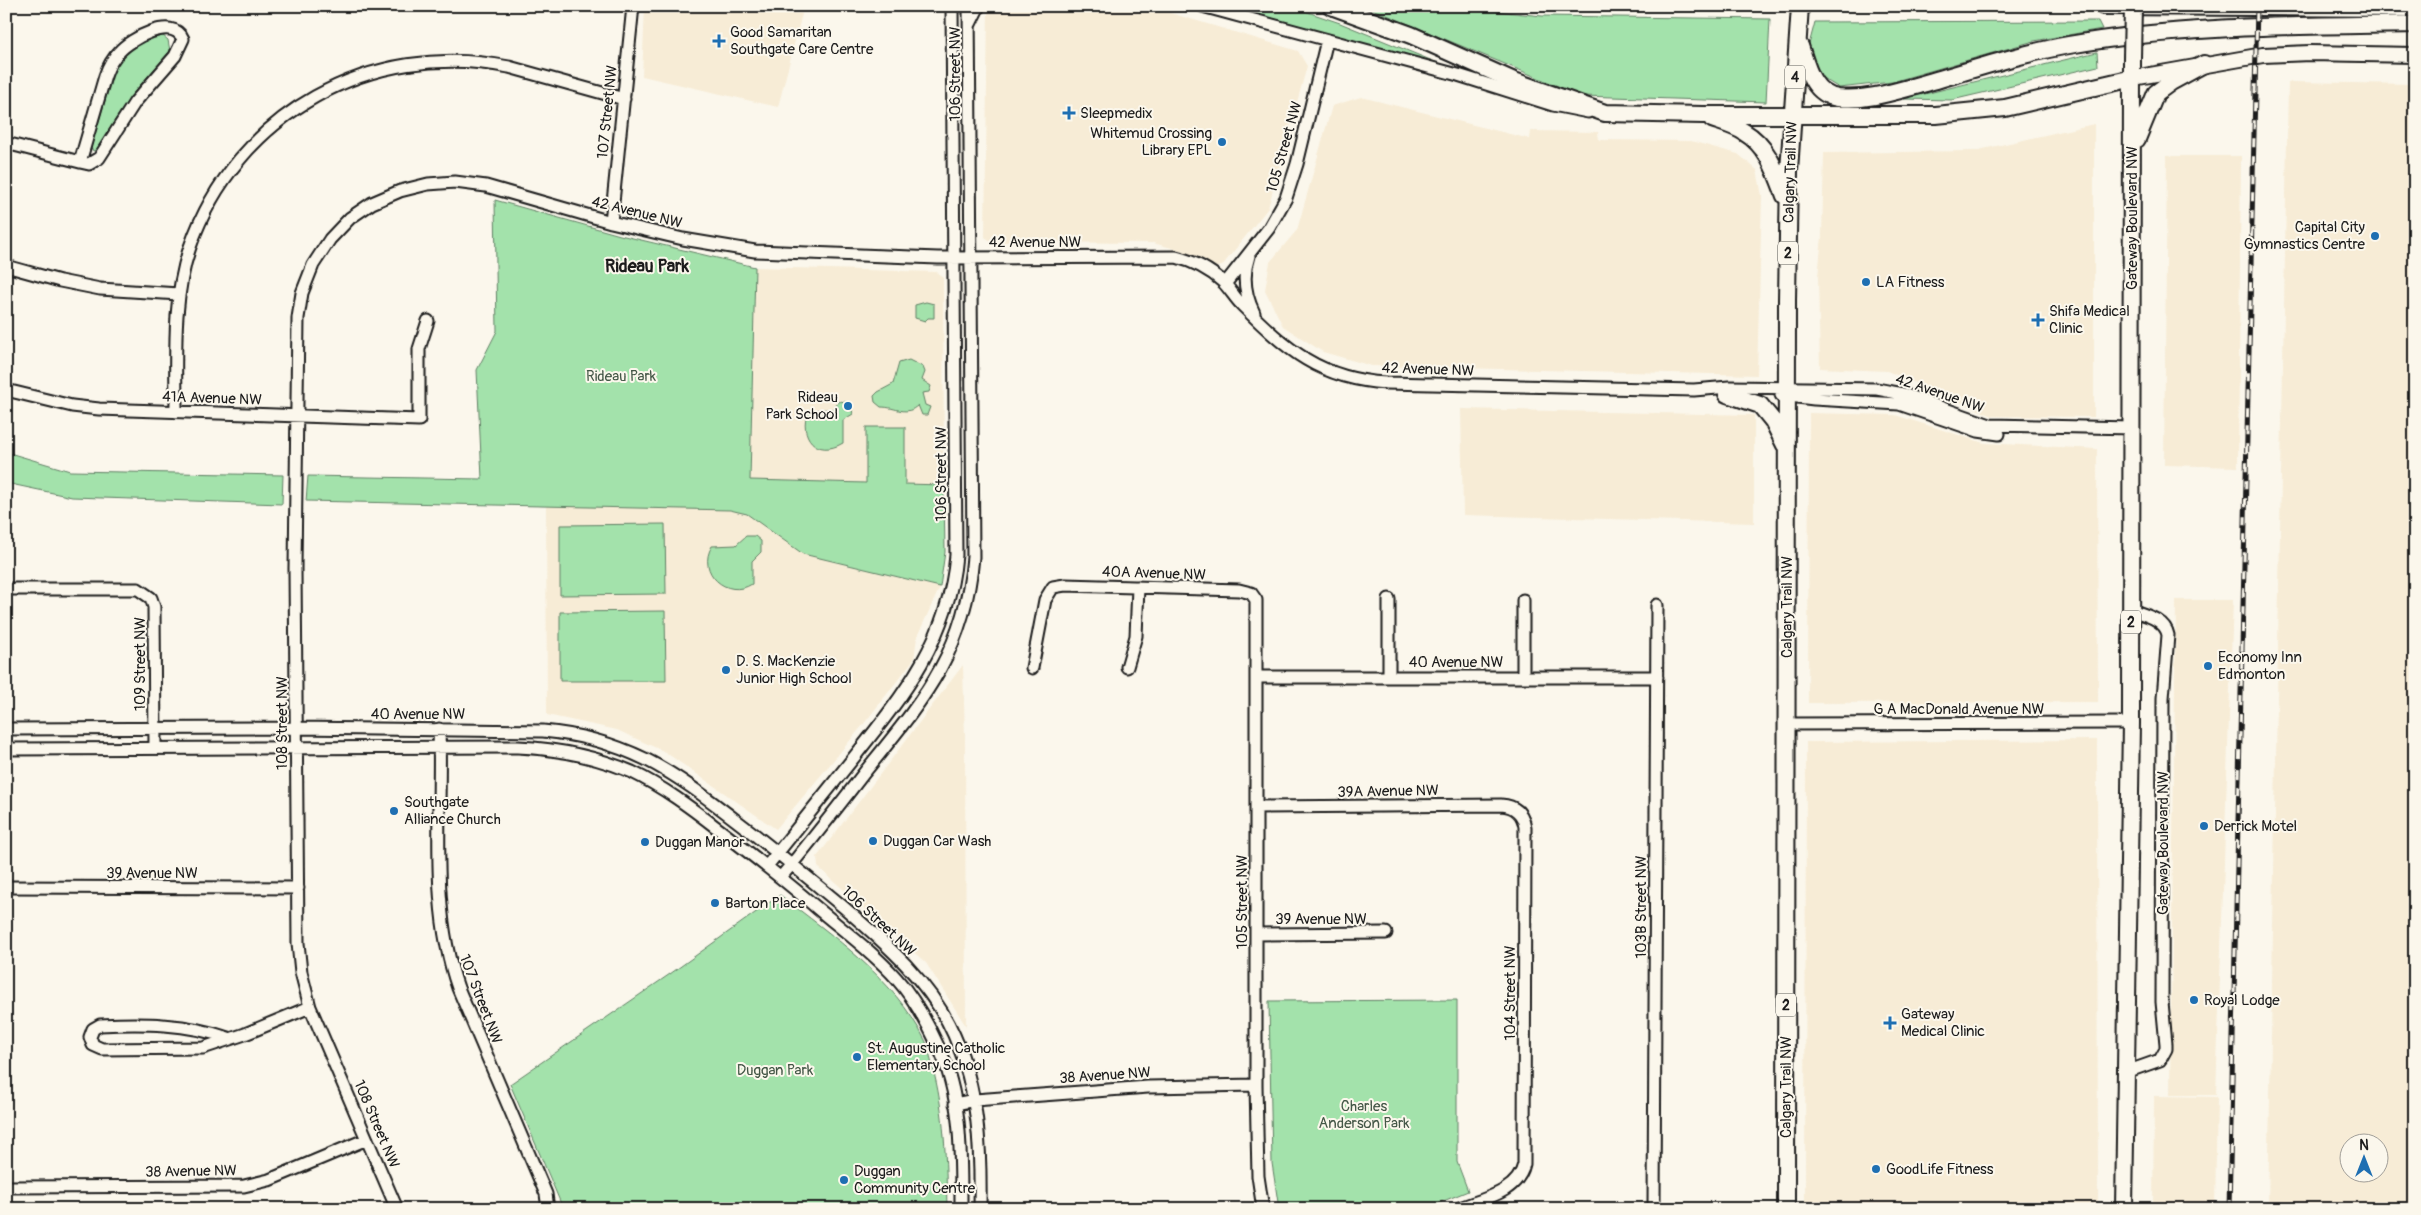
<svg xmlns="http://www.w3.org/2000/svg" width="2421" height="1215" font-family="Pangolin,sans-serif">
<style>
.built{fill:#f7ecd6;fill-rule:evenodd}
.green{fill:#a3e2ab;stroke:#607f64}
.lines{fill:none;stroke-linecap:round;stroke-linejoin:round}
.minor-casing{stroke:#1c1c1c;stroke-width:15}
.major-casing{stroke:#1c1c1c;stroke-width:18}
.highway-casing{stroke:#1c1c1c;stroke-width:20}
.minor{stroke:#fbf7ec;stroke-width:11}
.major{stroke:#fbf7ec;stroke-width:14}
.highway{stroke:#fbf7ec;stroke-width:16}
.rail-casing{stroke:#1c1c1c;stroke-width:5}
.rail{stroke:#fbf7ec;stroke-width:3;stroke-dasharray:9;stroke-linecap:butt}
.highway-bridge-casing{stroke:#1c1c1c;stroke-width:20;stroke-linecap:butt}
.highway-bridge{stroke:#fbf7ec;stroke-width:16}
.poi-dot{fill:#1f6fb2;stroke:#fbf7ec;stroke-width:2}
.labels{text-anchor:middle;stroke-width:4;stroke-linejoin:round;paint-order:stroke}
.shield{fill:#fbf7ec;stroke:#5f5e5a;stroke-width:1}
.shield-label{font-size:14px;font-weight:bold;fill:#1c1c1c}
.poi-label{font-size:15px;fill:#1c1c1c;stroke:#fbf7ec;text-anchor:start}
.street-label{font-size:15px;fill:#1c1c1c;stroke:#fbf7ec}
.park-label{font-size:15px;fill:#445747;stroke:#fbf7ec}
.quarter-label{font-size:18px;font-weight:bold;fill:#1c1c1c;stroke:#fbf7ec}
</style>
<rect width="100%" height="100%" fill="#fbf7ec"/>
<filter id="ink" filterUnits="userSpaceOnUse"><feTurbulence type="fractalNoise" baseFrequency=".02" numOctaves="2"/><feDisplacementMap in="SourceGraphic" scale="10" xChannelSelector="R" yChannelSelector="G"/><feConvolveMatrix kernelMatrix="1 2 1 2 8 2 1 2 1" color-interpolation-filters="sRGB"/></filter>
<g filter="url(#ink)">
<path class="built" d="M645,6h159l-26,101 -136,-31z
M988,6h159l151,45 9,15 -39,142 -46,58 -6,1 -33,-16 -30,-8 -161,-1 -7,-5z
M2288,82l127,2v1125h-147zM2348,1142h30v30h-30z
M1361,97l169,42 1,-8 67,1 1,8 92,1 47,13 19,16 5,26 -5,179 -385,-9 -49,-14 -40,-26 -18,-36 5,-28 27,-32 35,-124z
M2094,124v293l-101,-1 -106,-45 -67,-3 -2,-91 4,-41 2,-83 150,-2z
M2167,156h74l-3,311 -74,-2z
M755,267l182,5 6,6 1,207 -194,-5z
M1461,409l293,6v108l-291,-8z
M1809,413l86,2 89,28 113,6 1,253 -290,1z
M546,505l184,5 17,4 56,40 137,33 -23,50 -3,22 -51,66 -87,104 -111,-77 -48,-22 -70,-15z
M2176,600h57l-17,495h-46z
M963,665l2,72 1,289 -40,-63 -108,-96 -1,-10z
M2097,740l1,469h-293l1,-467z
M2154,1096l63,1 -2,112h-62z"/>
<path class="green" d="M1228,6h62l50,17 105,43z
M1365,6h85l92,10 228,3 -4,83 -184,-6z
M2098,21l4,8 -68,12 -142,41 -53,6 -18,-11 -14,-25 8,-30z
M157,35h5l6,5 2,11 -34,39 -21,30 -17,29 -5,2 -2,-4 25,-82c11,-15 24,-23 41,-30z
M2097,52l1,14 -146,34 -48,-1z
M495,200l125,35 135,32 -5,213 116,3v-56h39v57l39,1 1,67 -5,35 -137,-33 -56,-40 -17,-4 -424,-9 2,-25 174,3 -5,-109 20,-39z
M926,302l8,2v14h-6l-3,3 -10,-3v-13z
M909,360l14,7 2,5 -3,8 9,6 -2,6 -7,1 3,12 5,2 -3,8h-5l-4,-10c-12,12 -21,2 -37,2l-6,-5 -1,-6 4,-4 15,-8 6,-21z
M840,401l10,2 3,11 -10,6v23c-27,16 -45,-7 -35,-33l25,-1z
M6,452l64,19 213,4 -1,29 -210,-7 -66,-14z
M665,524l1,70 -106,1v-70z
M746,536h9l6,5v11l-9,9v23c-25,16 -56,-12 -40,-38l24,-1z
M665,611l1,70h-106v-69z
M780,895c54,42 113,82 145,145 4,7 5,17 7,25 13,48 14,95 15,144h-386l1,-3 -52,-122 160,-110z
M1457,1000v162l11,29 -44,18h-145l-7,-46 -3,-162z"/>
<g class="lines">
<g class="minor-casing">
<path id="minor" d="M1202,6l256,69 95,30 35,7
M970,24l9,-18
M6,143l74,19 9,2 10,-6 36,-56 40,-46 8,-17c-10,-24 -53,0 -64,13 -7,7 -11,15 -14,24l-25,86
M611,222l22,-216
M1249,256c-7,20 -4,39 5,57
M6,266l54,15 40,8 79,5
M1225,284l44,-56 17,-30 11,-34 30,-124
M6,390l66,16 27,3 320,11v-71l9,-28
M1781,395l33,4 85,5 79,27 21,3
M176,412c0,-56 -4,-112 14,-165 46,-133 182,-208 319,-180l115,32
M6,589h132l13,9 3,9 1,140
M1389,599v78
M1127,667l9,-31 2,-49
M1032,668l13,-68 8,-13 12,-2 174,5 12,3 5,7v485l2,91 5,33
M1523,676v-76
M1256,677h401
M1787,724l344,-1
M6,729l291,-1 246,3c35,3 71,13 102,28 38,19 72,47 105,72 31,24 61,49 91,74 43,37 90,77 113,130 25,56 27,113 26,174
M439,729c3,86 -10,176 19,259l88,206 2,15
M6,749l512,-2c40,2 77,9 114,25 31,15 58,35 85,56 34,26 68,52 100,80 27,23 56,44 79,70 18,20 31,44 42,68 24,50 23,108 23,163
M1256,807l245,-2c14,1 22,8 24,22l-1,337c-6,29 -42,35 -67,45
M767,866c28,-35 56,-70 84,-105 51,-64 98,-121 105,-206l-4,-549
M781,877c29,-34 56,-69 83,-104 58,-72 101,-120 109,-216l-4,-551
M6,887l292,1
M1257,934l129,-1
M228,1038c-41,-15 -85,-15 -128,-13l-7,4 -3,8 3,8 9,4 101,-1 42,-14 65,-27
M2126,1072l34,-12 6,-11v-5l-4,-42 1,-304 5,-63c-3,-16 -23,-20 -37,-25
M955,1104l20,-4 173,-13 108,-2
M6,1187l238,-1 25,-6 98,-41
M397,1209l-87,-202 -9,-35 -3,-29 -3,-374 3,-251 4,-25 11,-28 17,-26 20,-21 22,-15 28,-12 28,-7 27,-2 31,4 125,36 72,17 72,12 183,7 238,-1c16,4 34,13 47,25 7,7 12,16 19,23 45,45 78,74 144,78l308,7 35,-3 148,2 26,5 87,31 142,3
M1654,1209l3,-604"/>
</g>
<g class="major-casing">
<path id="major" d="M2133,78l130,-23 47,-2 105,2"/>
</g>
<g class="highway-casing">
<path id="highway" d="M1331,6l80,29 103,46 91,32 98,2h233l69,-7 128,-30
M2103,6l312,2
M1800,46c7,21 12,48 38,52 27,3 55,-6 81,-13 50,-14 99,-31 150,-40 114,-20 230,-19 346,-21
M1712,119c11,4 23,7 32,13 24,14 32,40 41,64
M2137,139l19,-46 15,-11 33,-18
M1727,394l33,11 13,16 12,24
M1786,1209l1,-909 2,-129 11,-165
M2124,1209l7,-486 1,-665"/>
</g>
<use href="#minor" class="minor"/>
<use href="#major" class="major"/>
<use href="#highway" class="highway"/>
<g class="rail-casing">
<path id="rail" d="M2229,1209l28,-1203"/>
</g>
<use href="#rail" class="rail"/>
<g class="highway-bridge-casing">
<path id="highway-bridge" d="M2132,58l1,-52"/>
</g>
<use href="#highway-bridge" class="highway-bridge"/>
</g>
</g>
<g class="poi-dot">
<path d="M716.5 33.5h5v5h5v5h-5v5h-5v-5h-5v-5h5z"/>
<path d="M1066.5 105.5h5v5h5v5h-5v5h-5v-5h-5v-5h5z"/>
<circle cx="1222" cy="142" r="5"/>
<circle cx="2375" cy="236" r="5"/>
<circle cx="1866" cy="282" r="5"/>
<path d="M2035.5 312.5h5v5h5v5h-5v5h-5v-5h-5v-5h5z"/>
<circle cx="848" cy="406" r="5"/>
<circle cx="2208" cy="666" r="5"/>
<circle cx="726" cy="670" r="5"/>
<circle cx="394" cy="811" r="5"/>
<circle cx="2204" cy="826" r="5"/>
<circle cx="873" cy="841" r="5"/>
<circle cx="645" cy="842" r="5"/>
<circle cx="715" cy="903" r="5"/>
<circle cx="2194" cy="1000" r="5"/>
<path d="M1887.5 1015.5h5v5h5v5h-5v5h-5v-5h-5v-5h5z"/>
<circle cx="857" cy="1057" r="5"/>
<circle cx="1876" cy="1169" r="5"/>
<circle cx="844" cy="1180" r="5"/>
</g>
<g class="labels">
<g class="shield">
<rect x="1785" y="65.5" width="20" height="23" rx="4"/>
<rect x="1778" y="241.5" width="20" height="23" rx="4"/>
<rect x="2121" y="610.5" width="20" height="23" rx="4"/>
<rect x="1776" y="993.5" width="20" height="23" rx="4"/>
</g>
<g class="shield-label">
<text x="1795" y="82">4</text>
<text x="1788" y="258">2</text>
<text x="2131" y="627">2</text>
<text x="1786" y="1010">2</text>
</g>
<g class="poi-label">
<text x="730" y="37">Good Samaritan<tspan x="730" dy="17">Southgate Care Centre</tspan></text>
<text x="1080" y="118">Sleepmedix</text>
<text x="1212" y="138" text-anchor="end">Whitemud Crossing<tspan x="1212" dy="17">Library EPL</tspan></text>
<text x="2365" y="232" text-anchor="end">Capital City<tspan x="2365" dy="17">Gymnastics Centre</tspan></text>
<text x="1876" y="287">LA Fitness</text>
<text x="2049" y="316">Shifa Medical<tspan x="2049" dy="17">Clinic</tspan></text>
<text x="838" y="402" text-anchor="end">Rideau<tspan x="838" dy="17">Park School</tspan></text>
<text x="2218" y="662">Economy Inn<tspan x="2218" dy="17">Edmonton</tspan></text>
<text x="736" y="666">D. S. MacKenzie<tspan x="736" dy="17">Junior High School</tspan></text>
<text x="404" y="807">Southgate<tspan x="404" dy="17">Alliance Church</tspan></text>
<text x="2214" y="831">Derrick Motel</text>
<text x="883" y="846">Duggan Car Wash</text>
<text x="655" y="847">Duggan Manor</text>
<text x="725" y="908">Barton Place</text>
<text x="2204" y="1005">Royal Lodge</text>
<text x="1901" y="1019">Gateway<tspan x="1901" dy="17">Medical Clinic</tspan></text>
<text x="867" y="1053">St. Augustine Catholic<tspan x="867" dy="17">Elementary School</tspan></text>
<text x="1886" y="1174">GoodLife Fitness</text>
<text x="854" y="1176">Duggan<tspan x="854" dy="17">Community Centre</tspan></text>
</g>
<g class="street-label">
<text transform="translate(955 74) rotate(-90)" y="5">106 Street NW</text>
<text transform="translate(607 112) rotate(-84)" y="5">107 Street NW</text>
<text transform="translate(1284 147) rotate(-74)" y="5">105 Street NW</text>
<text transform="translate(1790 172) rotate(-88)" y="5">Calgary Trail NW</text>
<text transform="translate(637 212) rotate(14)" y="5">42 Avenue NW</text>
<text transform="translate(2132 218) rotate(-90)" y="5">Gateway Boulevard NW</text>
<text x="1035" y="247">42 Avenue NW</text>
<text transform="translate(1428 369) rotate(2)" y="5">42 Avenue NW</text>
<text transform="translate(1940 393) rotate(19)" y="5">42 Avenue NW</text>
<text transform="translate(212 398) rotate(2)" y="5">41A Avenue NW</text>
<text transform="translate(941 474) rotate(-90)" y="5">106 Street NW</text>
<text transform="translate(1154 573) rotate(2)" y="5">40A Avenue NW</text>
<text transform="translate(1787 607) rotate(-90)" y="5">Calgary Trail NW</text>
<text x="1456" y="667">40 Avenue NW</text>
<text transform="translate(140 664) rotate(-90)" y="5">109 Street NW</text>
<text x="1959" y="714">G A MacDonald Avenue NW</text>
<text x="418" y="719">40 Avenue NW</text>
<text transform="translate(282 723) rotate(-90)" y="5">108 Street NW</text>
<text transform="translate(1388 791) rotate(-1)" y="5">39A Avenue NW</text>
<text transform="translate(2163 843) rotate(-90)" y="5">Gateway Boulevard NW</text>
<text x="152" y="878">39 Avenue NW</text>
<text transform="translate(1242 902) rotate(-90)" y="5">105 Street NW</text>
<text transform="translate(1641 907) rotate(-90)" y="5">103B Street NW</text>
<text x="1321" y="924">39 Avenue NW</text>
<text transform="translate(879 921) rotate(43)" y="5">106 Street NW</text>
<text transform="translate(1510 993) rotate(-90)" y="5">104 Street NW</text>
<text transform="translate(481 999) rotate(69)" y="5">107 Street NW</text>
<text transform="translate(1105 1075) rotate(-4)" y="5">38 Avenue NW</text>
<text transform="translate(1786 1087) rotate(-90)" y="5">Calgary Trail NW</text>
<text transform="translate(377 1124) rotate(67)" y="5">108 Street NW</text>
<text transform="translate(191 1171) rotate(-1)" y="5">38 Avenue NW</text>
</g>
<g class="park-label">
<text x="621" y="381">Rideau Park</text>
<text x="775" y="1075">Duggan Park</text>
<text x="1364" y="1111">Charles<tspan x="1364" dy="17">Anderson Park</tspan></text>
</g>
<g class="quarter-label">
<text x="647" y="272">Rideau Park</text>
</g>
</g>
<rect width="2421" height="1215" fill="none" stroke="#fbf7ec" stroke-width="25"/>
<rect x="12" y="12" width="2396" height="1190" fill="none" stroke="#1c1c1c" stroke-width="2" filter="url(#ink)"/>
<g transform="translate(2364 1158)"><circle r="24" fill="#fbf7ec" stroke="#a29f99"/>
<path d="M0-4L9 19L0 12L-9 19Z" fill="#1f6fb2"/>
<text y="-8" font-size="14" font-weight="bold" text-anchor="middle" fill="#1c1c1c">N</text>
</g>
</svg>
